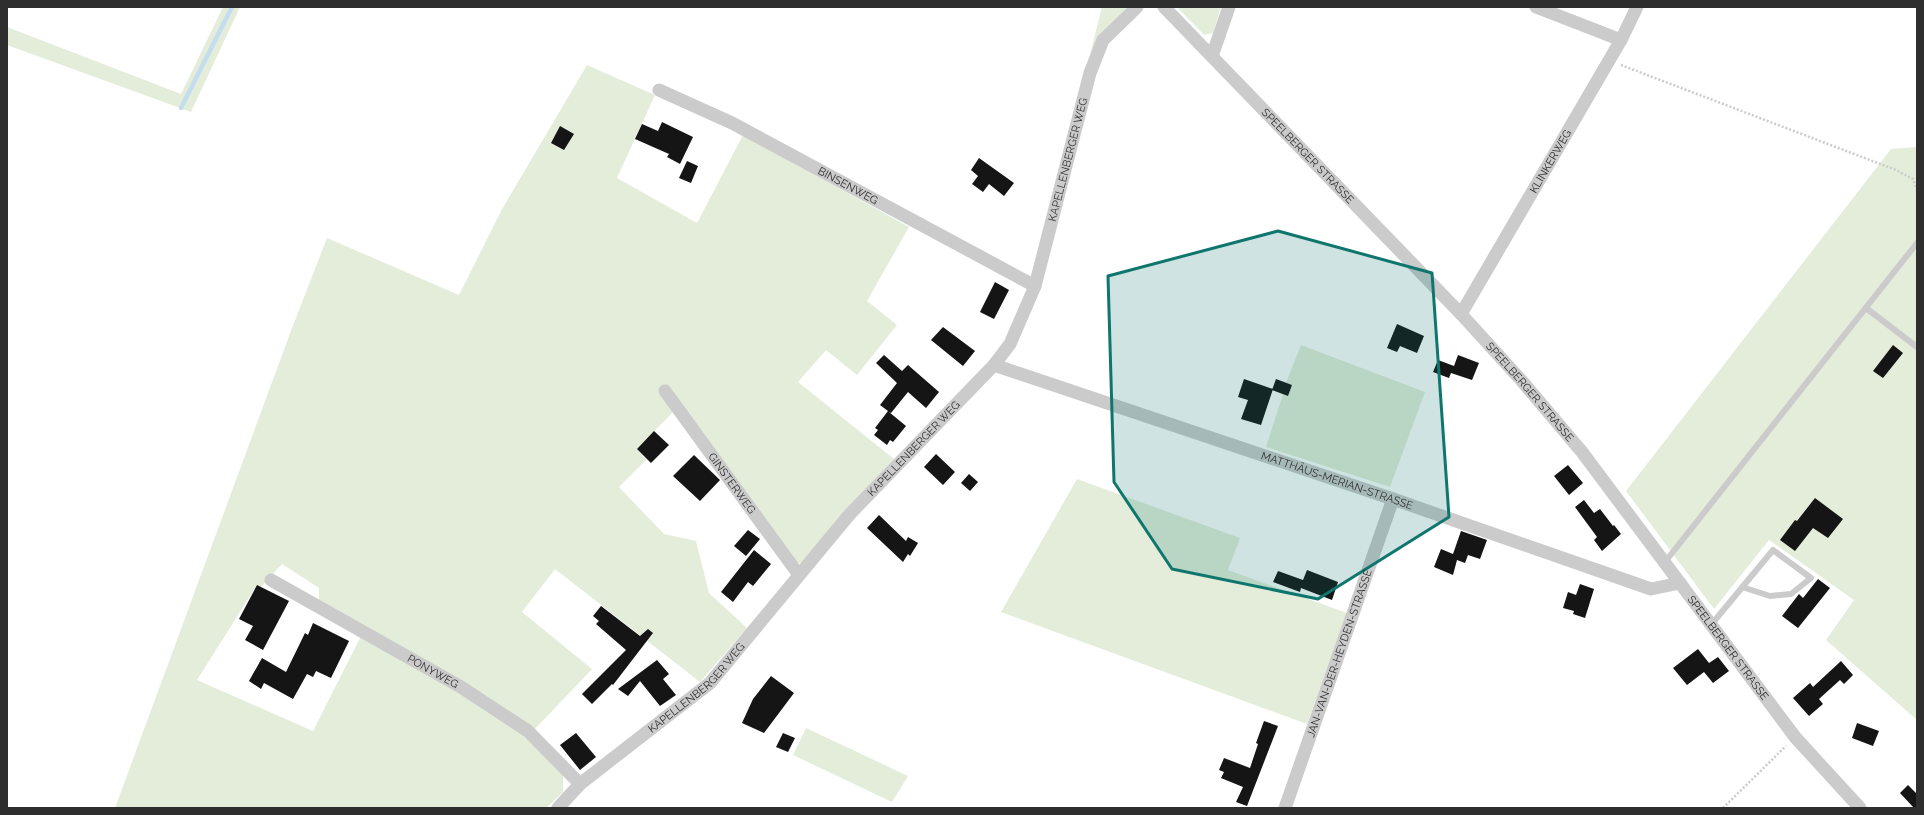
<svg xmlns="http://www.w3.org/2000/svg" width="1924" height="815" font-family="Raleway,sans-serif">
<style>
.green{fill:#e4edda}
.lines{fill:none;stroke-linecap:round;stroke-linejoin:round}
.stream{stroke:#c4deef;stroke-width:4.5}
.building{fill:#151515}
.path{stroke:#cbcbcb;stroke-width:2.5;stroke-dasharray:2 2;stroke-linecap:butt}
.service{stroke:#cbcbcb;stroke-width:6}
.minor{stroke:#cbcbcb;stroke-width:13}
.marked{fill:#0f766e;fill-opacity:0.2;stroke:#0f766e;stroke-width:3;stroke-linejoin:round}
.labels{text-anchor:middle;stroke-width:4;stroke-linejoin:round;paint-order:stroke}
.street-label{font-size:11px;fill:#2e2e2e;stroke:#fff}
</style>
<rect width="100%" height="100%" fill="#fff"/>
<path class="green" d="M223,7h17l-49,105 -184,-67v-18l174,67z
M1102,7h25l-27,27 -10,20z
M1177,7h44l-8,26 -9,2z
M587,65l68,30 -38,83 80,45 46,-88 166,92 -42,74 30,24 -40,50 -31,-25 -28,32 96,77 -51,53 -41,51h-7l-121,-152 -37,38 9,11 -27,27 45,47 32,7 13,52 38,35 -47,54 -145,-113 -33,43 70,57 -57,60 -216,-127v-14l-37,-24 -21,23 -4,-2 -60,95 116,51 48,-95 100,56 67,46 35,37v17l-17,16h-431l177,-480 35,-90 132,57 42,-84z
M1917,147v573l-91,-80 28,-40 -85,-60 -55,69 -88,-118 265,-342z
M1301,345l124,47 -35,95 -124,-40 17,-53 5,2 4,-11 -6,-2z
M1077,479l163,59 -12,32 119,43 -40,111 -306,-112z
M806,728l102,48 -16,26 -99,-47z"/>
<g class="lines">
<path class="stream" d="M181,108l51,-101"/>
</g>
<path class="building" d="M662,122l31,15 -13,27 -13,-7 2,-3 -34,-15 7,-15 16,7z
M560,126l14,8 -10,16 -13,-7z
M979,158l35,25 -10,13 -15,-12 -6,8 -11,-8 6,-8 -7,-6z
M687,161l11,5 -7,17 -12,-5z
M995,282l14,8 -15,29 -14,-7z
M1397,324l27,12 -7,17 -17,-7 -3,6 -10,-4z
M943,327l32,24 -12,15 -32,-26z
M1893,345l10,8 -20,25 -10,-7z
M884,355l18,16 6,-6 31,27 -13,16 -18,-16 -17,21 -2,-1 17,14 -13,16 -3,-2 -3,5 -13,-10 4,-5 -3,-2 13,-17 -8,-6 17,-22 -21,-20z
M1458,355l21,8 -7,17 -21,-7 -2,5 -16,-6 5,-12 16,6z
M1244,379l29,10 -12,36 -20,-6 7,-19 -10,-3z
M1276,379l16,6 -4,11 -16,-6z
M654,431l15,14 -18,18 -14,-14z
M936,454l19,18 -12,13 -19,-18z
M694,455l26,25 -20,21 -27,-25z
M1568,465l15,18 -14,12 -15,-19z
M969,474l9,8 -8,9 -9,-8z
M1815,498l28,21 -15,19 -15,-10 -18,23 -15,-11 15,-20 2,1z
M1584,500l10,13 6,-4 13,17 1,-1 7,9 -19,17 -8,-11 3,-3 -22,-30z
M879,515l27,26 2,-4 10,6 -8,13 -2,-2 -5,8 -36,-34z
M748,530l12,9 -14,17 -12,-10z
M1461,531l26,9 -7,19 -12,-4 -3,8 -8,-3 -4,15 -19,-8 7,-18 12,5z
M754,550l17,14 -18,22 -5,-4 -15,20 -12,-10z
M1307,570l31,12 -6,18 -31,-12 -1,4 -27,-10 5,-11 25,9z
M1818,579l12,9 -32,40 -16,-12 17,-22 4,4z
M1580,584l14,5 -9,29 -12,-4 1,-3 -11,-3 5,-16 8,3z
M257,585l32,16 -26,49 -18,-10 8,-14 -14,-7z
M601,606l39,30 8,-7 5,4 -40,52 -1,-1 -20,20 -10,-10 44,-44 -30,-26 3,-3 -6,-5z
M313,623l36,18 -18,37 -15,-7 -3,6 -6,-3 -14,25 -29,-16 -3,6 -12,-8 13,-23 24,14 19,-39 3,2z
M1698,649l11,14 9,-6 11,14 -16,12 -9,-11 -17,13 -14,-17z
M657,660l12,14 -6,5 13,16 -16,11 -20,-25 -12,15 -10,-7z
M1841,661l12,14 -9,9 -4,-4 -21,19 4,5 -14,12 -16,-18 17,-15 3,4z
M771,676l23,17 -30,40 -22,-10 11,-24z
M1264,721l14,5 -31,80 -11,-4 7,-15 -22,-9 3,-6 -5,-2 5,-12 26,10 8,-24 -2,-1z
M1857,723l22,8 -6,15 -21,-8z
M576,733l20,24 -16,13 -20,-25z
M783,733l12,5 -7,14 -12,-5z
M1908,785l9,9v14h-3l-14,-15z"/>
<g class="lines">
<path class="path" d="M1621,65l275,105 17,9 4,11
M1723,808l63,-62"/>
<path class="service" d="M1866,308l51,39
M1665,562l252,-319
M1711,625l62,-75 38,28 -20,16 -21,2 -28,-9"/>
<g class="minor">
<path id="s1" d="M1164,7l297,307 60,66 61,72 213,285 65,71"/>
<path d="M1536,7l85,33"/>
<path d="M1212,56l17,-49"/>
<path id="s2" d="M659,90l73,33 303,163"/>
<path id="s3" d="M1461,314l160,-274 16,-33"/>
<path id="s4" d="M994,365l399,134 258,90 29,-6"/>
<path id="s5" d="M665,391l134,184"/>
<path id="s6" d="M271,580l190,107 67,44 52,53"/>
<path id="s7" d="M558,808l22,-24 130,-101 139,-168 145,-150 16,-21 25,-58 55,-213 13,-33 34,-33"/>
<path id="s8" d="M1285,808l108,-309"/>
</g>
</g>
<path class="marked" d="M1278,231l154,42 17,244 -131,82 -146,-30 -58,-87 -6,-206z"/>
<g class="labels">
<g class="street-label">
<text dy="4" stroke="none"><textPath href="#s1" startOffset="207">SPEELBERGER STRASSE</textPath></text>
<text dy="4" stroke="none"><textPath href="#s7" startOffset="844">KAPELLENBERGER WEG</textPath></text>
<text dy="4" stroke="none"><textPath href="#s3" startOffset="177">KLINKERWEG</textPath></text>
<text dy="4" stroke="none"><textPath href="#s2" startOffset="212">BINSENWEG</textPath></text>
<text dy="4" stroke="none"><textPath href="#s1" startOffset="531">SPEELBERGER STRASSE</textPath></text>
<text dy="4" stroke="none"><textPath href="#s7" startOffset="508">KAPELLENBERGER WEG</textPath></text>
<text dy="4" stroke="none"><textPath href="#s4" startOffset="362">MATTHÄUS-MERIAN-STRASSE</textPath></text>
<text dy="4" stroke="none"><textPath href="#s5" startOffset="114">GINSTERWEG</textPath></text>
<text dy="4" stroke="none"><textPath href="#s1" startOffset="855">SPEELBERGER STRASSE</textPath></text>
<text dy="4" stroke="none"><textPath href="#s8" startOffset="164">JAN-VAN-DER-HEYDEN-STRASSE</textPath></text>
<text dy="4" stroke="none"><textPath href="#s6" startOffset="186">PONYWEG</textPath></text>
<text dy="4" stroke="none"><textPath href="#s7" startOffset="184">KAPELLENBERGER WEG</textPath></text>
</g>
</g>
<rect width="1924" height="815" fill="none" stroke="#2e2e2e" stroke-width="16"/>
</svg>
